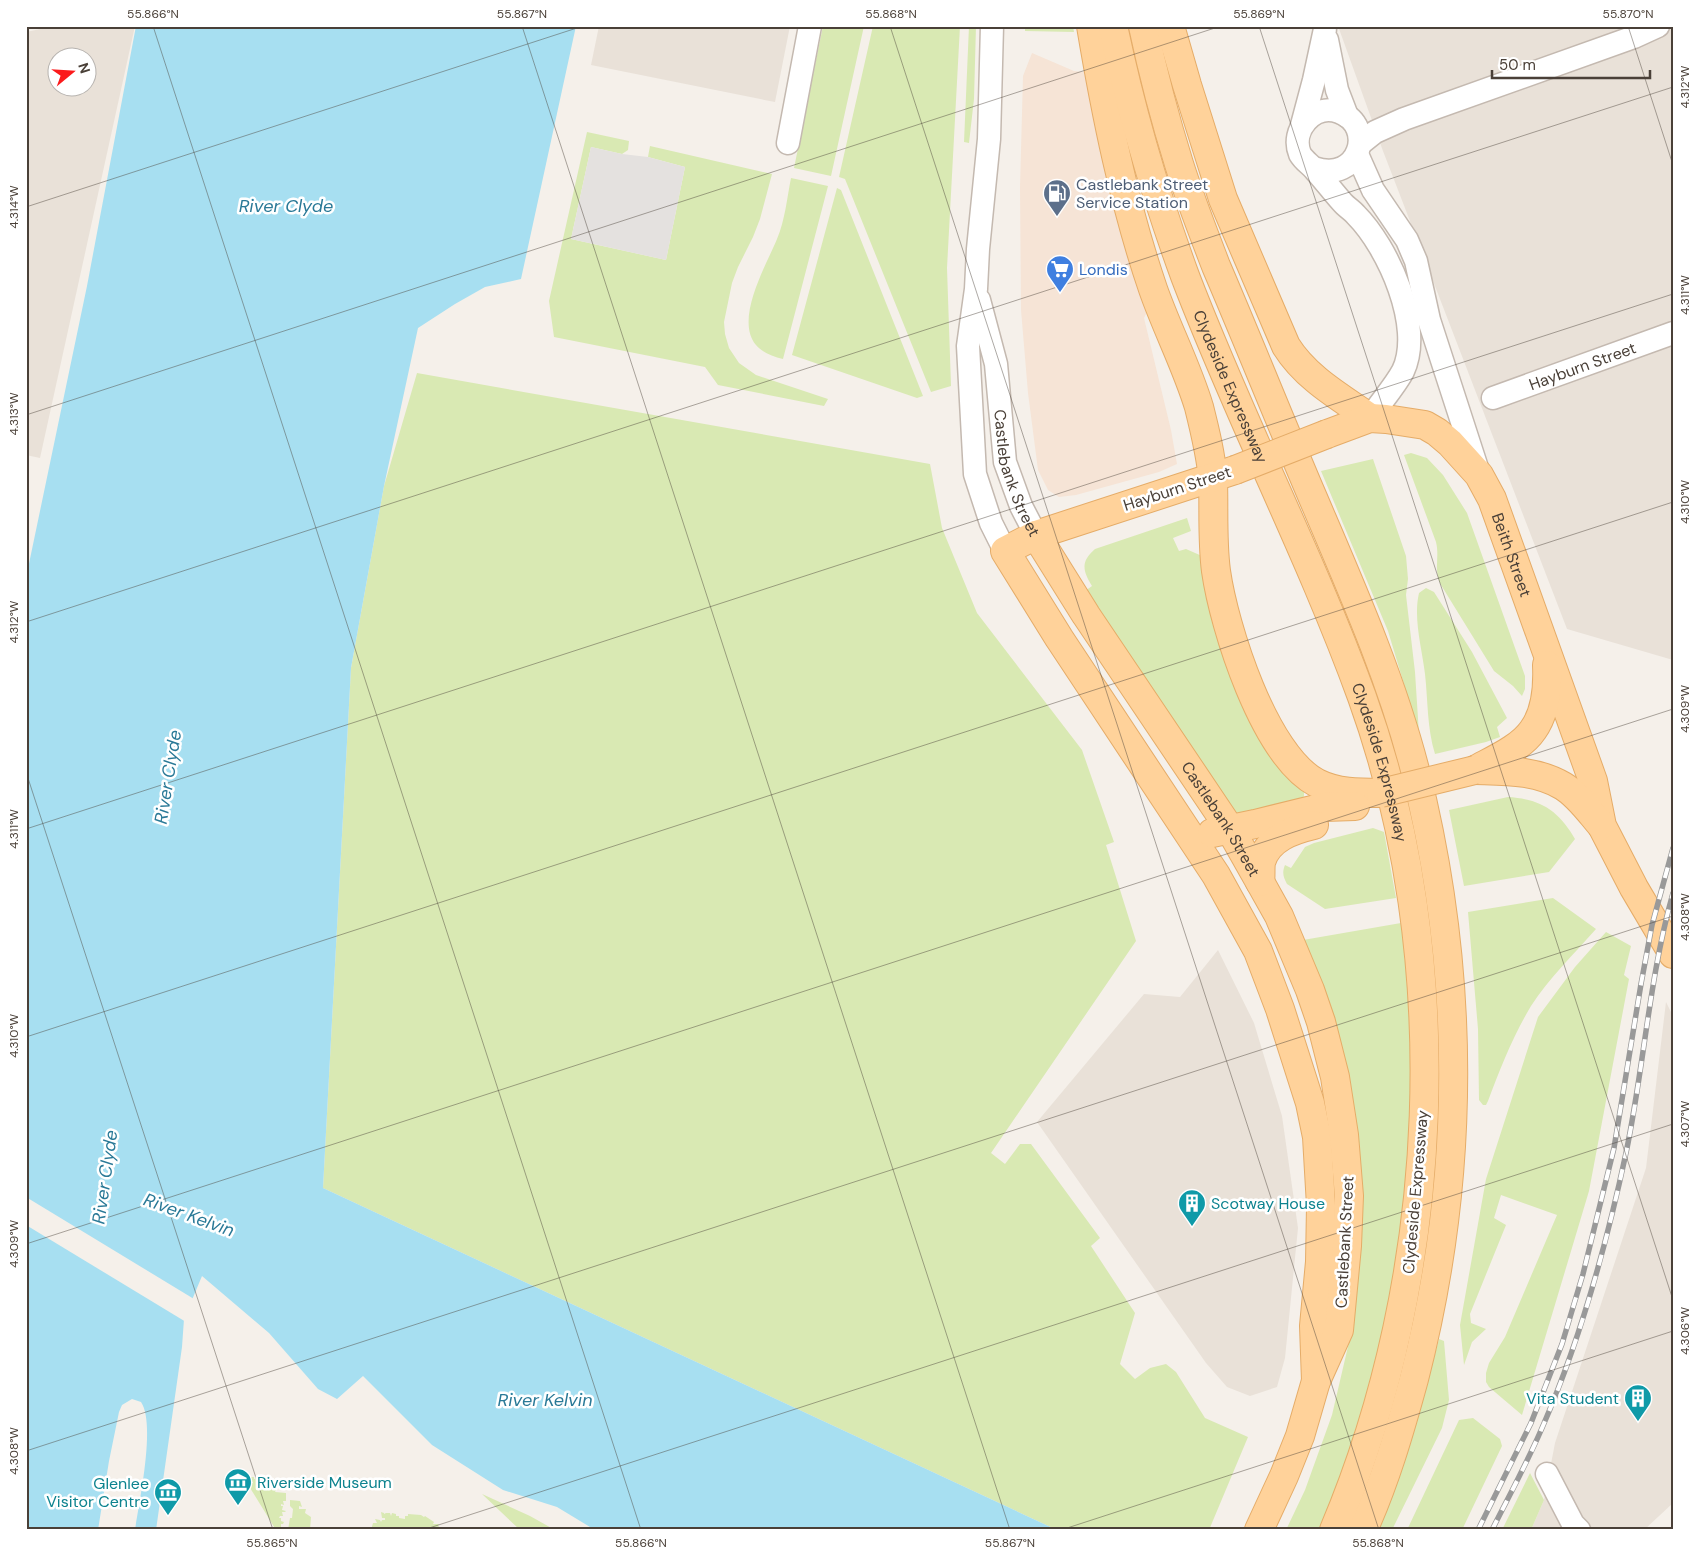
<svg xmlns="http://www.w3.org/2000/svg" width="1699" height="1556" font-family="'DM Sans',sans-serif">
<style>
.residential{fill:#e9e1d8;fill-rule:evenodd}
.commercial{fill:#f6e4d6}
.green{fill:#d9e9b3}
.parking{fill:#e4e1df}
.water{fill:#a7dff1}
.pier{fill:#f5f0ea}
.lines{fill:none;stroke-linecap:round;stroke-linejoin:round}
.minor-casing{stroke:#c4b9b0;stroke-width:25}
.major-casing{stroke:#e5ac68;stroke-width:30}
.minor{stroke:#fff;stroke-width:22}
.major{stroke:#ffd29a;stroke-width:28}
.rail-casing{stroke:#999;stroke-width:5.5}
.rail{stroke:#fff;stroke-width:4;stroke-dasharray:11;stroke-linecap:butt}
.major-bridge-casing{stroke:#e5ac68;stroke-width:30;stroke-linecap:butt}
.major-bridge{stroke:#ffd29a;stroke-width:28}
.ticks{fill:none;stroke:#4a4038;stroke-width:1;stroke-opacity:0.45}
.labels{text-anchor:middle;stroke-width:5;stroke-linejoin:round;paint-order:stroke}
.service-label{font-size:16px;fill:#4e5e75;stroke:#fff;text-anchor:start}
.shop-label{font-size:16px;fill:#366cbe;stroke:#fff;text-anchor:start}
.street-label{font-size:16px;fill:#4a4038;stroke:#fff}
.culture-label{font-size:16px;fill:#0d838f;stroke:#fff;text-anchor:start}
.water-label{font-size:18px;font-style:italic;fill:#297997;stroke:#fff}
.neatline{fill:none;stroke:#4a4038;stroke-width:2}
.ticks-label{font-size:12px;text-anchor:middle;fill:#4a4038}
</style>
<rect width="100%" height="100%" fill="#f5f0ea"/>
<path class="residential" d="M55,26h80l-95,432 -14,-3v-423zM58,58h30v30h-30z
M599,26h191l-15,76 -184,-37z
M1338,26h334l1,634 -106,-31 -184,-478z
M1218,950l36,73 28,93 16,112 -13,130 -8,29 -27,9 -23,-9 -21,-24 -169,-241 107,-128 36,3z
M1666,1002l7,14v487l-29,27h-113l13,-30 11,-57 91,-275z"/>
<path class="commercial" d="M1032,53l42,18 10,1 11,49 54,187 -5,10 27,112 6,34 -18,8 -83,23 -17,2 -11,-7 -10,-20 -10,-77 -7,-83 -1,-123 3,-111z"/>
<path class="green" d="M823,26h41l-33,150 -37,-8z
M873,26h87l-13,242 4,118 -20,6 -86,-213 -6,-2z
M969,26h7l-2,73 -5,44 -5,-1z
M1025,26h48l1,6 -49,-1z
M587,132l42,9 -1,9 -6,4 -31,-7 -20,92 95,21 19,-93 -37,-10 2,-11 122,28 -12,45 -7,18 -15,30 -6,16 -8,39 1,12 4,14 10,15 17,12 72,24 -4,7 -106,-21 -13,-18 -151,-30 -5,-36z
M791,178l37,8 -45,173c-11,-3 -20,-6 -27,-14 -22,-26 11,-81 21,-106 8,-19 10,-41 14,-61z
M837,188l4,2 82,206 -6,2 -125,-43z
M417,373l513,91 12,64 35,85 105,137 32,92 -8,3 30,96 -145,212 14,11 15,-20h11l69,94 -9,8 44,67 -15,51 15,15 15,-11 16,-4 10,8 29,46 43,19 -39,93h-152l-734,-342 28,-520 33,-182z
M1411,453l16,5 16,17 24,38 58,163v13l-3,7 -9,-10 -19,-15 -53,-86c-8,-17 -1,-26 -5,-43l-32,-87z
M1373,459l33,97 2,23 -2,16 9,77 4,62 -31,-103 -67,-160z
M1187,518l4,13 -18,7 6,13 7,-2 16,7 102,232v8l-2,4 -67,16 -150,-225 7,-5c-9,-15 -12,-24 3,-37z
M1426,588l8,4 38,60 35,66 -10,9 3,10 -14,5 -51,12c-8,-26 -7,-53 -10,-80 -3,-26 -12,-55 -6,-81z
M1508,797c33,2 51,14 67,42l-26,33 -85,14 -15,-76z
M1373,828l11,4 12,66 -71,11 -38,-25c-4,-7 -5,-12 -2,-19l6,3 14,-21 9,-4z
M1553,898l43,31c-22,25 -47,49 -65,77 -18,30 -31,63 -43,95l-2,4h-3l-4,-5 -1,-71 -10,-117z
M1401,923c11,91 13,184 6,275 -2,21 -7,43 -10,64 -15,92 -42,181 -77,268h-34l19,-40 27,-75 18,-77 10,-81 -57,-317z
M1606,932l25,14 -7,29 5,4 -40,212 -67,224 -33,-28 -3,-5v-9l3,-10 16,-26 52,-122 -56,-20 -7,23 12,7 -36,89 1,9 15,6 -14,13 -8,23 -4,-40 26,-146 52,-162 37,-50z
M1439,1339l5,2 5,59 -7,28 -50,102h-13c26,-62 43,-126 60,-191z
M1473,1418l27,21 2,7 -40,84h-55l52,-110z
M1530,1473l14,27 -13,30h-29z
M250,1477h4v2l5,-1v1l2,-1 6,1v4l11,3 -3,6 11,1v8h-3l1,4 -3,-1v2h2l-1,4 4,1 -1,1h-3l1,4h-3l-1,2h2v3l3,1 -1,2h-2v3h-1l-1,3h-3l-29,-47h6v-1l-3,-1z
M482,1494l48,22 25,14h-35z
M290,1500l10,1 2,6 -3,-1v3h7l-1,4 6,4 -1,13h-22l2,-12h2l1,-9 -3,-3z
M381,1512l3,1v1l2,-1h4l1,3 1,-3 4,1v2h3v2l6,1v-3h3v-2l13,1 3,2 1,-1 9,6 -1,2h6l-1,2 3,2 -1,2h-43l-8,-3 -8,3h-17h7l2,-7h4l-2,-4 5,1 1,2 1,-2h3v-2h-3z"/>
<path class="parking" d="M591,147l31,7 26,3 37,10 -19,93 -95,-21z"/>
<path class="water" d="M136,26h440l-55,253 -36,8 -30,17 -37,24 -34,158 -33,182 -28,520 734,342h-462l-38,-23 -54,-17 -71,-45 -69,-69 -26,23 -19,-10 -49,-56 -67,-57 -18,43 -2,28 -26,183h-21c4,-28 21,-106 6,-128l-9,-3 -10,6 -3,7 -10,49 -11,69h-72v-952l61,-292z"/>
<path class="pier" d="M26,1197l168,102 -8,23 -160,-97z"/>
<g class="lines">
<g class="minor-casing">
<g id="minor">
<path d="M992,26l-3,113 -11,110 -2,40 -8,57 7,128 16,49 14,28"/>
<path d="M1327,40l10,50 10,26"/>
<path d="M1302,125l12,-45 11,-51"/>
<path d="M788,143l22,-117"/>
<path d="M1360,144l15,-12 29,-13 230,-82 24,-11"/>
<path d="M1357,154l16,36 34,50 9,21 13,59 49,151"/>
<path d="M1314,168c45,16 63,-42 25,-56 -25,-9 -49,18 -39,42 4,7 10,10 15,16 10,11 18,22 27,32 4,5 10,8 14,13 32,32 68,112 47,156 -8,15 -23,32 -33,47"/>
<path id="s1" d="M979,300l17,64 9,98 16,44 15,29"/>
<path id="s2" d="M1493,398l180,-65"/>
<path d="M1547,1474l26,50 6,6"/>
</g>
</g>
<g class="major-casing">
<g id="major">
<path d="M1091,26c15,89 33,178 62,263 14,40 34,78 46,118 6,24 12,48 14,73 1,30 -1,61 3,91 8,56 48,184 101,212 20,10 41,10 64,10"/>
<path id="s3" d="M1113,26c18,85 42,168 72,250 54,142 125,278 177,421 94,261 80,578 -28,833"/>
<path d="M1143,26c10,47 22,93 36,138 11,35 24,68 37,102 33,77 64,155 97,232 38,89 78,179 102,272 51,203 51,407 -1,609 -14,51 -29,103 -51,151"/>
<path d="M1170,26l17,59 36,114 63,147c20,32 54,51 84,72"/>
<path id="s4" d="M1327,434l43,-16 16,1 39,6 12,7 13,11 29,32 13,24 101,282 9,45 32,62 39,66"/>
<path d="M1235,470l-199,65 -31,16 54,87 157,237 42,76 22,58 30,94 7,34 4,69 -1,56 -6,64 2,55"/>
<path id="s5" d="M1036,535l50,80 144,214 30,53 19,34 31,74 11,32 14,55 9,58 5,61 -2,50 -8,84 -23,51 -16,55 -16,40 -25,54"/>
<path d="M1475,770c18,-10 46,-22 58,-40 13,-18 15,-43 14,-65"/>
<path d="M1475,770c30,1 61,0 88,16 15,9 26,25 38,39"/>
<path d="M1212,833l43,-9 69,-17 31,-1"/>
<path d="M1260,882c1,-6 0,-14 1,-20 7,-24 32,-32 53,-37"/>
</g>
</g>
<use href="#minor" class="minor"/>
<use href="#major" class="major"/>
<g class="rail-casing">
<path id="rail" d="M1478,1530l53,-107 31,-79 21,-70 31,-126 27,-164 11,-59 21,-77
M1492,1530c17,-34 35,-67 50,-102 38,-87 64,-181 84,-275 18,-86 23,-175 47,-260"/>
</g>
<use href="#rail" class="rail"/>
<g class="major-bridge-casing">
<path id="major-bridge" d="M1235,470l92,-36
M1381,793l94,-23"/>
</g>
<use href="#major-bridge" class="major-bridge"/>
</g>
<path class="ticks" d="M153,26l488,1504M522,26l488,1504M890,26l489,1504M1259,26l414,1274M1628,26l45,139M26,207l557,-181M26,415l1195,-389M26,622l1647,-535M26,772l247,758M26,829l1647,-535M26,1037l1647,-535M26,1244l1647,-535M26,1451l1647,-535M423,1530l1250,-406M1061,1530l612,-199"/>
<defs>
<g id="fuel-pin" transform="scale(1.4375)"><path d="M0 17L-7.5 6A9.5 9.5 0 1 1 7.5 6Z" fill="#5c6f8a" stroke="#fff"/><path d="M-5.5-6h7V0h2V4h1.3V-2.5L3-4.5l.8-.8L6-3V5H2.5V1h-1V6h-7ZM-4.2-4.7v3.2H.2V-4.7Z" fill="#fff"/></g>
<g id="supermarket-pin" transform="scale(1.4375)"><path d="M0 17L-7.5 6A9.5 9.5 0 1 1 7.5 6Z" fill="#3f7fe0" stroke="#fff"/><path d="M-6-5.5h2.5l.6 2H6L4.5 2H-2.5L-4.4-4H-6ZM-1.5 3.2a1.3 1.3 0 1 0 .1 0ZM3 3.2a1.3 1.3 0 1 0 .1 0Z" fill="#fff"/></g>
<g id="building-pin" transform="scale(1.4375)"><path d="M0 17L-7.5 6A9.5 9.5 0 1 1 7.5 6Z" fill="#0f9aa8" stroke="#fff"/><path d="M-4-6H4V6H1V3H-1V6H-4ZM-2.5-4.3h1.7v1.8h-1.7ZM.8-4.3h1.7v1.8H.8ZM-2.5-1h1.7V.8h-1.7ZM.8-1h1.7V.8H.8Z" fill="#fff"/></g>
<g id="museum-pin" transform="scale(1.4375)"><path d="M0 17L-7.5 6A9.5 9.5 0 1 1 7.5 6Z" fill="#0f9aa8" stroke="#fff"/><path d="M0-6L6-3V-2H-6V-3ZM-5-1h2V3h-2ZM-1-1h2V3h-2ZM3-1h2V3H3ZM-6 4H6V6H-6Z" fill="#fff"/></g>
</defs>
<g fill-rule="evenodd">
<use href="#fuel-pin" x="1057" y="193"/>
<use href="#supermarket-pin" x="1060" y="269"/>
<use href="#building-pin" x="1192" y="1203"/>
<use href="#building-pin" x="1638" y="1398"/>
<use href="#museum-pin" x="238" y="1482"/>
<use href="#museum-pin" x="168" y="1492"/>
</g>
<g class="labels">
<g class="service-label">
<text x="1076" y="190">Castlebank Street<tspan x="1076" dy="18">Service Station</tspan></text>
</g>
<g class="shop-label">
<text x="1079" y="275">Londis</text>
</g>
<g class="street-label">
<text dy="6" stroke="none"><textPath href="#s2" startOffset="95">Hayburn Street</textPath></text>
<text dy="6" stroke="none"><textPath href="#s3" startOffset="380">Clydeside Expressway</textPath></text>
<text dy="6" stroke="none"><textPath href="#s1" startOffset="178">Castlebank Street</textPath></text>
<text transform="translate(1177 488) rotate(-18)" y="6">Hayburn Street</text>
<text dy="6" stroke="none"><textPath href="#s4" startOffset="262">Beith Street</textPath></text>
<text dy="6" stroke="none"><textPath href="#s3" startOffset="785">Clydeside Expressway</textPath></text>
<text dy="6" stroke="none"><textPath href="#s5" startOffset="339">Castlebank Street</textPath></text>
<text transform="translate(1415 1192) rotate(-85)" y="6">Clydeside Expressway</text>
<text transform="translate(1344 1242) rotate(-87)" y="6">Castlebank Street</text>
</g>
<g class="culture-label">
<text x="1211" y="1209">Scotway House</text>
<text x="1619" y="1404" text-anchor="end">Vita Student</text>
<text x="257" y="1488">Riverside Museum</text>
<text x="149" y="1489" text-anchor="end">Glenlee<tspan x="149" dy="18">Visitor Centre</tspan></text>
</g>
<g class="water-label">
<text x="286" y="212">River Clyde</text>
<text transform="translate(168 777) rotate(-81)" y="6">River Clyde</text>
<text transform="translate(105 1177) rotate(-82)" y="6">River Clyde</text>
<text transform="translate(189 1215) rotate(20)" y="6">River Kelvin</text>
<text x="545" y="1406">River Kelvin</text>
</g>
</g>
<rect width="1699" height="1556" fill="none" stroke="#ffffff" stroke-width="55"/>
<g transform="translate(72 72) rotate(72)"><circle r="24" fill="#ffffff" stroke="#b7b3af"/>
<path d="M0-4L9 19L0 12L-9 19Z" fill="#fb1b1c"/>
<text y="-8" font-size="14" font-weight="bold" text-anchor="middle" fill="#4a4038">N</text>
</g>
<path d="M1492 70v8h158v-8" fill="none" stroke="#4a4038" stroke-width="2.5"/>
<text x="1499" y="70" font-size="15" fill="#4a4038" stroke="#ffffff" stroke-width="4" paint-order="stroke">50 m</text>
<rect x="28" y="28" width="1644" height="1500" class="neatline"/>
<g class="ticks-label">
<text x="153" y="18">55.866°N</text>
<text x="522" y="18">55.867°N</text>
<text x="891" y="18">55.868°N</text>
<text x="1259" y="18">55.869°N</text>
<text x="1628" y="18">55.870°N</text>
<text transform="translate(1685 87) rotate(-90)" y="4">4.312°W</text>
<text transform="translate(14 207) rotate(-90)" y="4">4.314°W</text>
<text transform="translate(1685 295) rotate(-90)" y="4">4.311°W</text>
<text transform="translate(14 414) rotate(-90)" y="4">4.313°W</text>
<text transform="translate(1685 502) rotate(-90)" y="4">4.310°W</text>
<text transform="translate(14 622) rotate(-90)" y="4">4.312°W</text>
<text transform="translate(1685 709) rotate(-90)" y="4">4.309°W</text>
<text transform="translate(14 829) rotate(-90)" y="4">4.311°W</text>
<text transform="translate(1685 917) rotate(-90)" y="4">4.308°W</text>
<text transform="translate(14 1036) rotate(-90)" y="4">4.310°W</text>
<text transform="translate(1685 1124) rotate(-90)" y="4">4.307°W</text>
<text transform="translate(14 1244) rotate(-90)" y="4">4.309°W</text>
<text transform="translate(1685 1331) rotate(-90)" y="4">4.306°W</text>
<text transform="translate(14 1451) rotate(-90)" y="4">4.308°W</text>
<text x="272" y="1547">55.865°N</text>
<text x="641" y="1547">55.866°N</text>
<text x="1010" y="1547">55.867°N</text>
<text x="1378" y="1547">55.868°N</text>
</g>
</svg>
